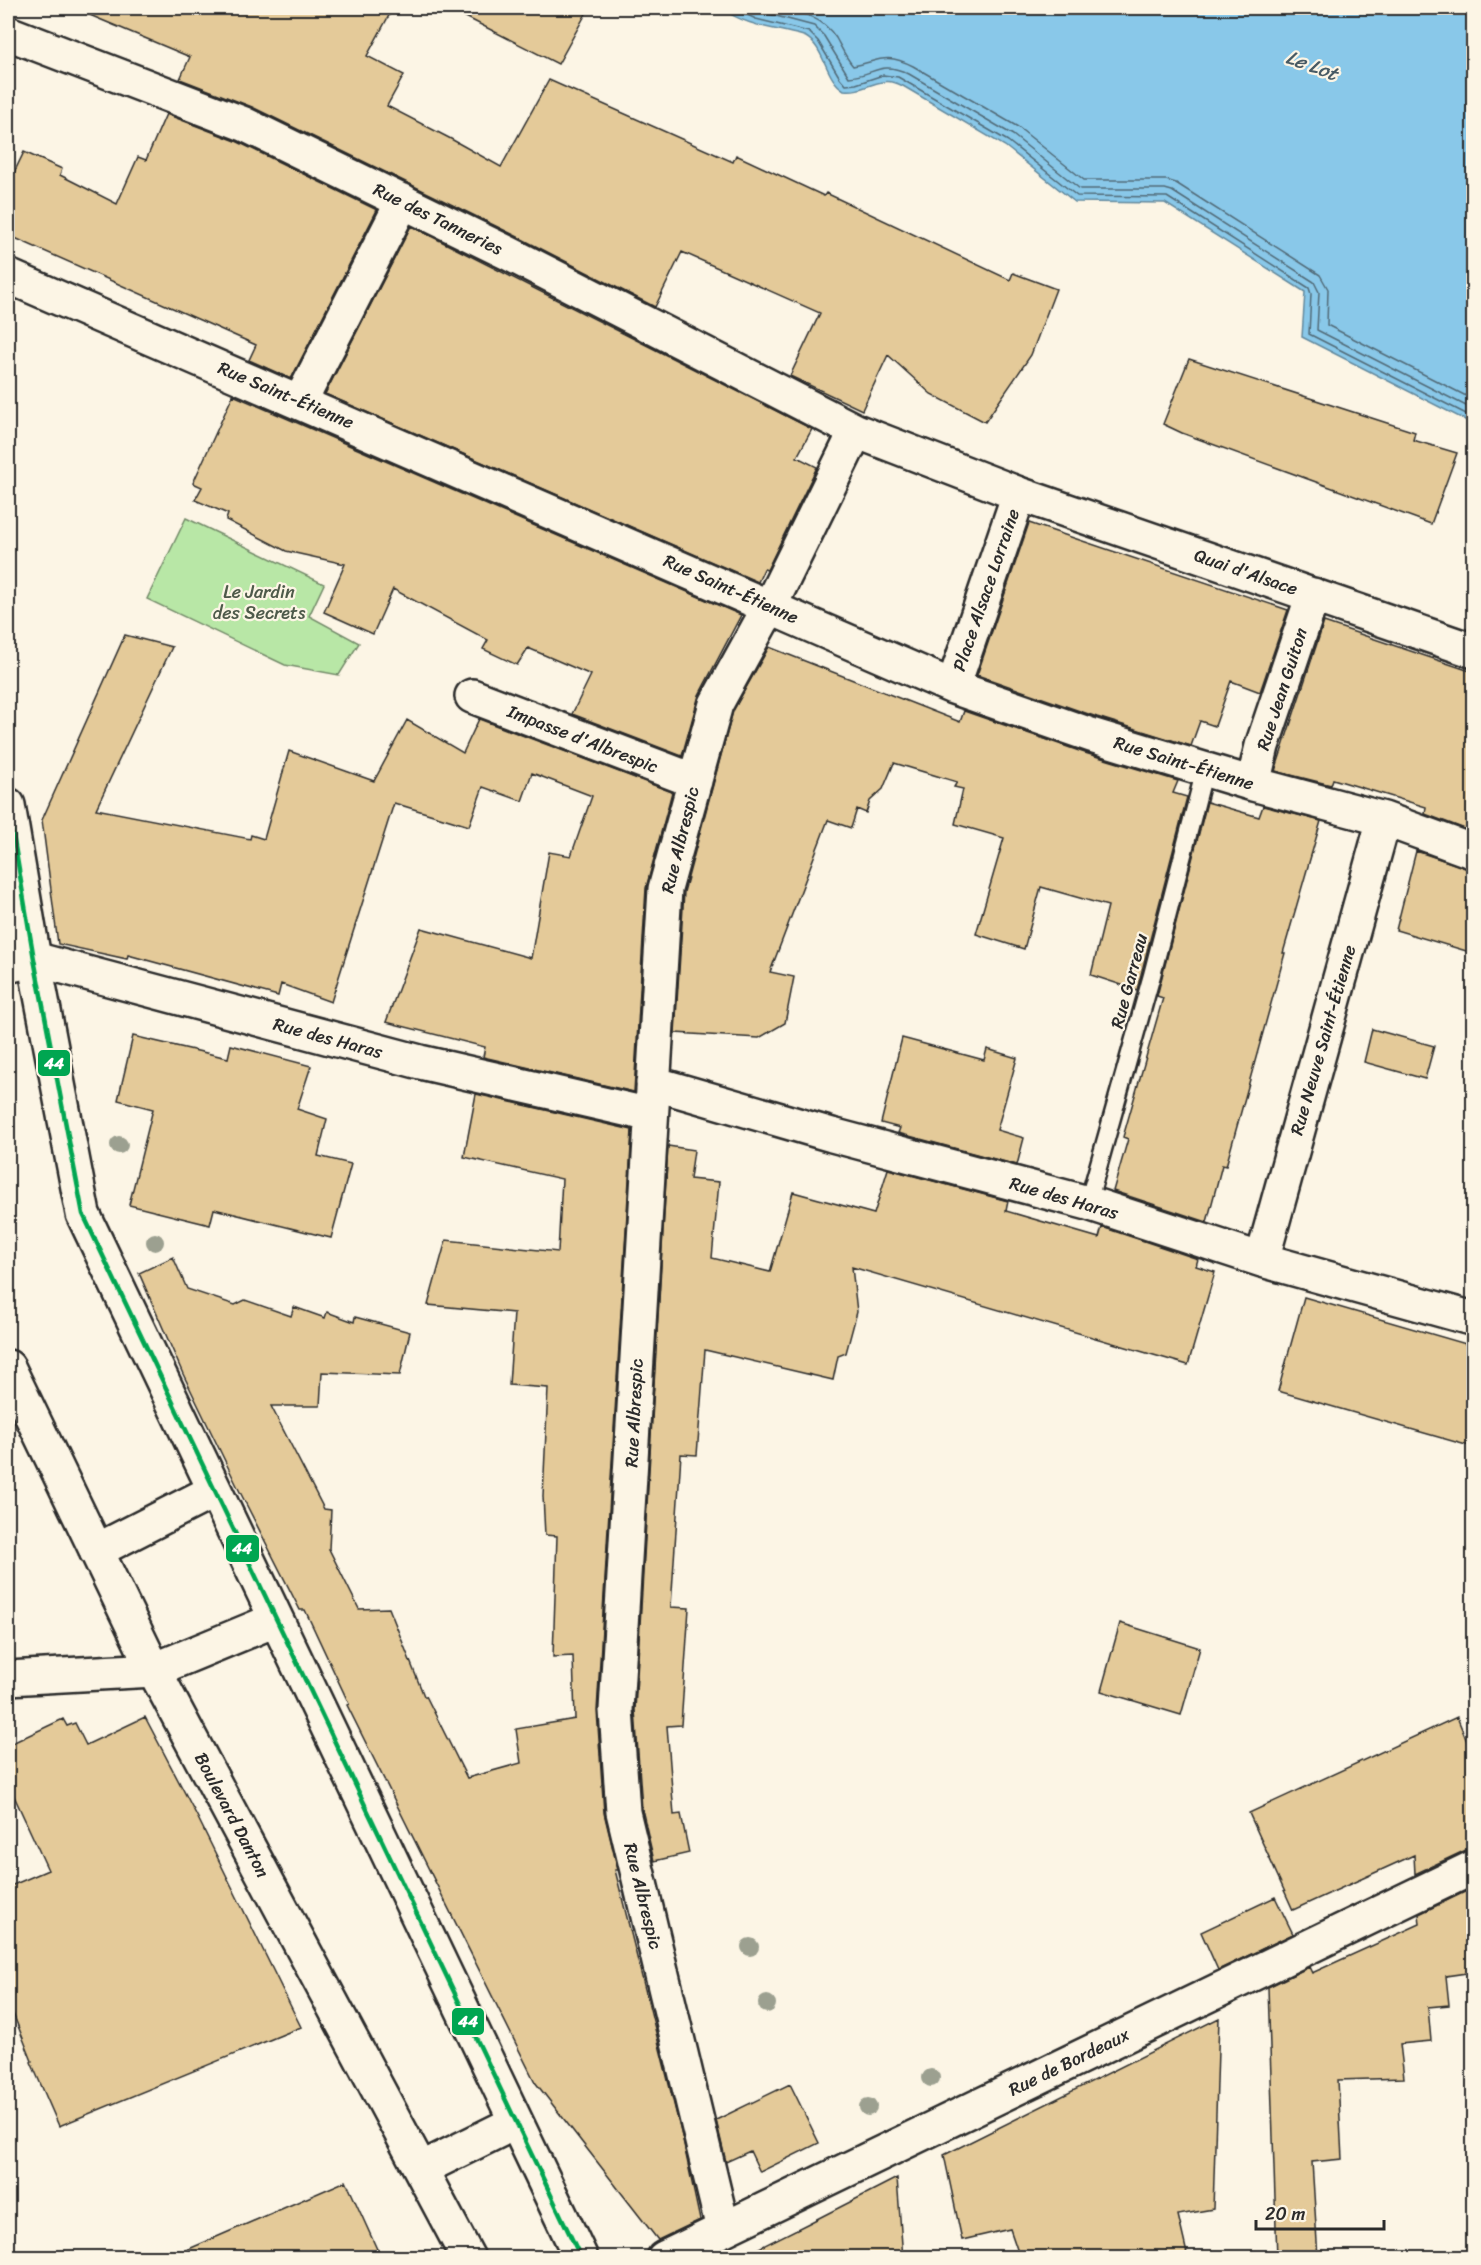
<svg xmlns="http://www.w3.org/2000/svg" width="1481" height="2265" font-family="Sriracha,sans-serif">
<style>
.green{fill:#b8e7a6;stroke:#728968;stroke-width:1.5}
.water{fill:#89c8e9;stroke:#63899d;stroke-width:1.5}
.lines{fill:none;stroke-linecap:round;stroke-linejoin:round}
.shore{stroke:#516a77;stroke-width:1.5}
.building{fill:#e4ca99;stroke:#2b2b2b;stroke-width:1.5}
.lane-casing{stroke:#2b2b2b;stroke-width:21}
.street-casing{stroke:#2b2b2b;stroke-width:38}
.secondary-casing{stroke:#2b2b2b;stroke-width:38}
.lane{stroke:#fcf5e5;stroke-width:16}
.street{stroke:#fcf5e5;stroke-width:33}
.secondary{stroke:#fcf5e5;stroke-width:33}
.bus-1-casing{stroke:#fcf5e5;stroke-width:9}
.bus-1{stroke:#00a651;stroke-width:4.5}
.tree{fill:#9ca090}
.labels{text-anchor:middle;stroke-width:4.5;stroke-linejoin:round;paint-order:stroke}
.street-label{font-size:18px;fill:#2b2b2b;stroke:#fcf5e5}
.park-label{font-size:18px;fill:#4e5a4a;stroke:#fcf5e5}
.water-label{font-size:20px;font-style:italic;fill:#475a64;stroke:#fcf5e5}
.line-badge{stroke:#fcf5e5;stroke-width:2}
.badge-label{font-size:16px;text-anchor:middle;font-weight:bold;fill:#fff}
</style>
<rect width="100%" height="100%" fill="#fcf5e5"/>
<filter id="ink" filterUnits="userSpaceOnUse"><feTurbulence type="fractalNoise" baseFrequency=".0167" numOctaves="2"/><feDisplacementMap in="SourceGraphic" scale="12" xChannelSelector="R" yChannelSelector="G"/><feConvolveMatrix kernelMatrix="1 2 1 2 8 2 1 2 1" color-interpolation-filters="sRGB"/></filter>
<g filter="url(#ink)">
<path class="green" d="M186,518l138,66 -15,32 50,27 -20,32 -54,-10 -138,-66z"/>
<path class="water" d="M721,8h752v416l-171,-87 3,-45 -140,-89 -90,-1 -70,-56 -102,-60c-26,-13 -35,7 -59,4 -19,-11 -19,-42 -38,-53 -7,-3 -16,-4 -23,-6 -23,-5 -43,-9 -62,-23z"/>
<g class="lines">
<path class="shore" d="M732,8l24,11 53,13 9,9 22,37 6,7 10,-1 27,-9 15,2 110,64 69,55 90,1 142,91 2,6 -2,40 165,84
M746,8l68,18 10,10 25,41c26,-2 31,-17 60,-3l104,61 67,54h85l7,2 142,91 5,10 -2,38 157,80
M778,8c24,5 44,8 58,30 5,9 10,20 17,28 26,-5 32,-14 60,0l105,61 66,53h82l10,3 144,92 8,14 -1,36 147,75"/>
</g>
<path class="building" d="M73,8h320l-26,48 37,19 -17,31 64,33 50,28 48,-87 184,82 3,-7 88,41 2,-3 184,87 3,-7 43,16 -25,66 -46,67 -54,-28 -43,-39 -26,55 -72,-34 30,-63 -138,-61 -27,55 -139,-71 -264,-129 -72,-28 10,-22z
M448,8h141l-31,56z
M166,114l70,27 141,69 -86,169 -42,-19 7,-15 -248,-110v-50l16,-33 38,17 -2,6 57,29 21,-47 8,3z
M411,226l401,203 -15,28 20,10 -50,103 -3,-1 -6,13 -433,-188z
M1189,359l226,73 -2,8 44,13 -26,71 -249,-91 -19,-9z
M233,395l508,220 -42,80 -17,61 -110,-42 19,-39 -63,-27 -11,17 -34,-16 5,-9 -95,-51 -20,45 -49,-22 21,-48 -59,-13 -60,-31 2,-6 -33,-14 7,-13 -9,-4z
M1029,523l259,87 -28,82 -29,-11 -16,45 -15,-5 -9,25 -94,-29 -120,-42z
M1324,622l149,50v160l-48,-18 1,-7 -93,-28 -2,6 -56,-14z
M125,635l47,12 -76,162 154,30 1,-4 13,4 25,-88 85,30 33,-61 56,33 16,-34 193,73 -26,96 -12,204 -151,-35 2,-10 -99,-25 35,-94 110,30 18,-106 22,4 21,-60 -60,-23 -10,28 -39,-14 -14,39 -75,-23 -63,199 -50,-18 -3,12 -150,-41 -1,4 -69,-15 -16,-124z
M769,647l191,75 4,-11 121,42 93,28 -5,12 14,4 -50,193 -46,-15 17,-69 -67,-19 -17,62 -48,-15 28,-96 -49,-14 8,-35 -9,-2 3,-5 -63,-19 -11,26 -13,12 -4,12 -9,-4 -6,19 -23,-8 -58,152 24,5 -9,46 -26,15 -84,-5 9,-141 49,-181z
M1207,802l52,15 4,-11 58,15 -38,132h2l-59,213 -4,-1 -15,57 -94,-31 15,-52 -5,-2 40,-139 -6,-2z
M1416,851l57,19v83l-77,-23z
M1372,1029l62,17 -9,33 -61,-17z
M133,1036l95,22 3,-13 80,21 -14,43 30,10 -9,37 33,8 -20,74 -117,-29 -4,16 -81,-20 24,-96 -35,-9z
M902,1038l82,22 3,-11 30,9 -20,72 27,8 -7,27 -119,-32 2,-5 -19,-5z
M476,1094l156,36 -35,581 7,102 14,57h-3l67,266 18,84 -42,20 -123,-158 -188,-377 2,-1 -44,-94h-5l-60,-118 -57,-118 -44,-101 34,-16 14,32 48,16 10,-5 46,16 3,-9 31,11 2,-6 27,10 1,-5 55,15 -10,43 -78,-3 -2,34h-49l53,103 7,1 -2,39 30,60 30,-1 35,88h2l41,82 54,-15 -5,-34 59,-10 -2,-63 -20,1 4,-121 -12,-1 -2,-39 5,-108 -39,-3 5,-72 -86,-8 18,-65 112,12 4,-73 -98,-22z
M668,1146l26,4 -4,29 29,3 -7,76 58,14 23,-80 81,22 14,-45 120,32 -2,10 93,27 3,-11 96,32 -2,7 19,6 -27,93 -336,-98 5,45 -11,41 -8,3 -5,24 -128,-30 -8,105 -16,-1 -10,153 18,1 -8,117 -14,1 7,89 7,-1 8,39 -35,8 -12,-52 -7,-99z
M1304,1297l169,49v101l-195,-56z
M1120,1623l80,25 -19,67 -80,-24z
M145,1717l53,101 103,209 -242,99 -28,-64 1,-1 -24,-60v-114l40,-17 -40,-87v-38l55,-26 4,7 8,-3 11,22z
M1457,1717l16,39v93l-7,1 -51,24 -1,-19 -121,55 -44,-97z
M1473,1888v84l-27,4 3,29 -21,2 3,34 -31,3 4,34 -66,2 4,79 -30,3 6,96h-41l-9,-271 41,-20 3,6 108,-49 -1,-10z
M1275,1897l18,37 -75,36 -17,-38z
M1219,2018l-6,191 -35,6 10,43h-168l-10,-29 -48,11 -18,-85z
M790,2084l29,59 -59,29 -10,-21 -24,11 -10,-42z
M897,2178l6,80h-164l70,-35z
M346,2181l35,77h-213z"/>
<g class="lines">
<g class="lane-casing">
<path id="lane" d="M1088,1203l64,-228 53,-206"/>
</g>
<g class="street-casing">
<path id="street" d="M8,33l236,91 264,129 348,178 163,63 455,157
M8,276l945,411 138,48 162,49 131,35 90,33
M300,402l103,-201
M953,687l66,-193
M472,696l223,85
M1253,784l9,-38 51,-151
M8,966l26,-7 386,103 231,53
M653,1083l179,52 256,68 174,57 212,59
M1262,1260l122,-441
M8,1678l146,-8
M723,2229l-100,-417 -7,-102 49,-821 51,-185 54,-98 86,-175
M664,2258l810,-391"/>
</g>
<g class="secondary-casing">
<path id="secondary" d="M8,805l26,154 49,255 498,1044
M8,1367l146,303 314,588
M96,1551l118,-60
M154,1670l121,-50
M421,2169l95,-47"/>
</g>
<use href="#lane" class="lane"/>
<use href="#street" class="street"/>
<use href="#secondary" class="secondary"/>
<g class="bus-1-casing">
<path id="bus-1" d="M8,805l26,154 49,255 498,1044"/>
</g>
<use href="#bus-1" class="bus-1"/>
</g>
<g class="tree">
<circle cx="119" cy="1145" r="9"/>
<circle cx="155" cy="1242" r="9"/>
<circle cx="750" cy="1947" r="9"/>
<circle cx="767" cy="2004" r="9"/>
<circle cx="931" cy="2078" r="9"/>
<circle cx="868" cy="2107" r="9"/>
</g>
</g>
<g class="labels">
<g class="street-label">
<text transform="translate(438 219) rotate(26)" y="6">Rue des Tanneries</text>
<text transform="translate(286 395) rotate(23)" y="6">Rue Saint-Étienne</text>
<text transform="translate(1246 572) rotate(19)" y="6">Quai d'Alsace</text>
<text transform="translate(731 589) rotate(24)" y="6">Rue Saint-Étienne</text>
<text transform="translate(986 590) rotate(-71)" y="6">Place Alsace Lorraine</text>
<text transform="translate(1282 689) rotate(-72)" y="6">Rue Jean Guiton</text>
<text transform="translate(583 739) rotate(21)" y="6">Impasse d'Albrespic</text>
<text transform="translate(1184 763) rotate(17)" y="6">Rue Saint-Étienne</text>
<text transform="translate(680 840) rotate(-76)" y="6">Rue Albrespic</text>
<text transform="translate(1129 981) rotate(-75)" y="6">Rue Garreau</text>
<text transform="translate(328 1038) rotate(15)" y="6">Rue des Haras</text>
<text transform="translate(1323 1040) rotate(-74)" y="6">Rue Neuve Saint-Étienne</text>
<text transform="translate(1064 1198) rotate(16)" y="6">Rue des Haras</text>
<text transform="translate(634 1413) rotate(-87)" y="6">Rue Albrespic</text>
<text transform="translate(232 1815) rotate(62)" y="6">Boulevard Danton</text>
<text transform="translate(643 1896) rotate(76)" y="6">Rue Albrespic</text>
<text transform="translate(1069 2062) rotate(-26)" y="6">Rue de Bordeaux</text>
</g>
<g class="park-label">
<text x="259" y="598">Le Jardin<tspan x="259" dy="21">des Secrets</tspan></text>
</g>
<g class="water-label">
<text transform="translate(1312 65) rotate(20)" y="7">Le Lot</text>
</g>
</g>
<g class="line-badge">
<rect x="37" y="1049" width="34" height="28" rx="6" fill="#00a651"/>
<rect x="225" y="1534" width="35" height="29" rx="6" fill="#00a651"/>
<rect x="451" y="2007" width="34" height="29" rx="6" fill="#00a651"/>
</g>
<g class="badge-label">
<text x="54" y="1069">44</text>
<text x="242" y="1554">44</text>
<text x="468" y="2027">44</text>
</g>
<rect width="1481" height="2265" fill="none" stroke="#fcf5e5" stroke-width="30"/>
<rect x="15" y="15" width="1451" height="2235" fill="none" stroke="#2b2b2b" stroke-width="2" filter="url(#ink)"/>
<path d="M1256 2220v9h128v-9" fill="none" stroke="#2b2b2b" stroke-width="3"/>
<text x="1265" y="2220" font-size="18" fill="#2b2b2b" stroke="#fcf5e5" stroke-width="4.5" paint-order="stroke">20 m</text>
</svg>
